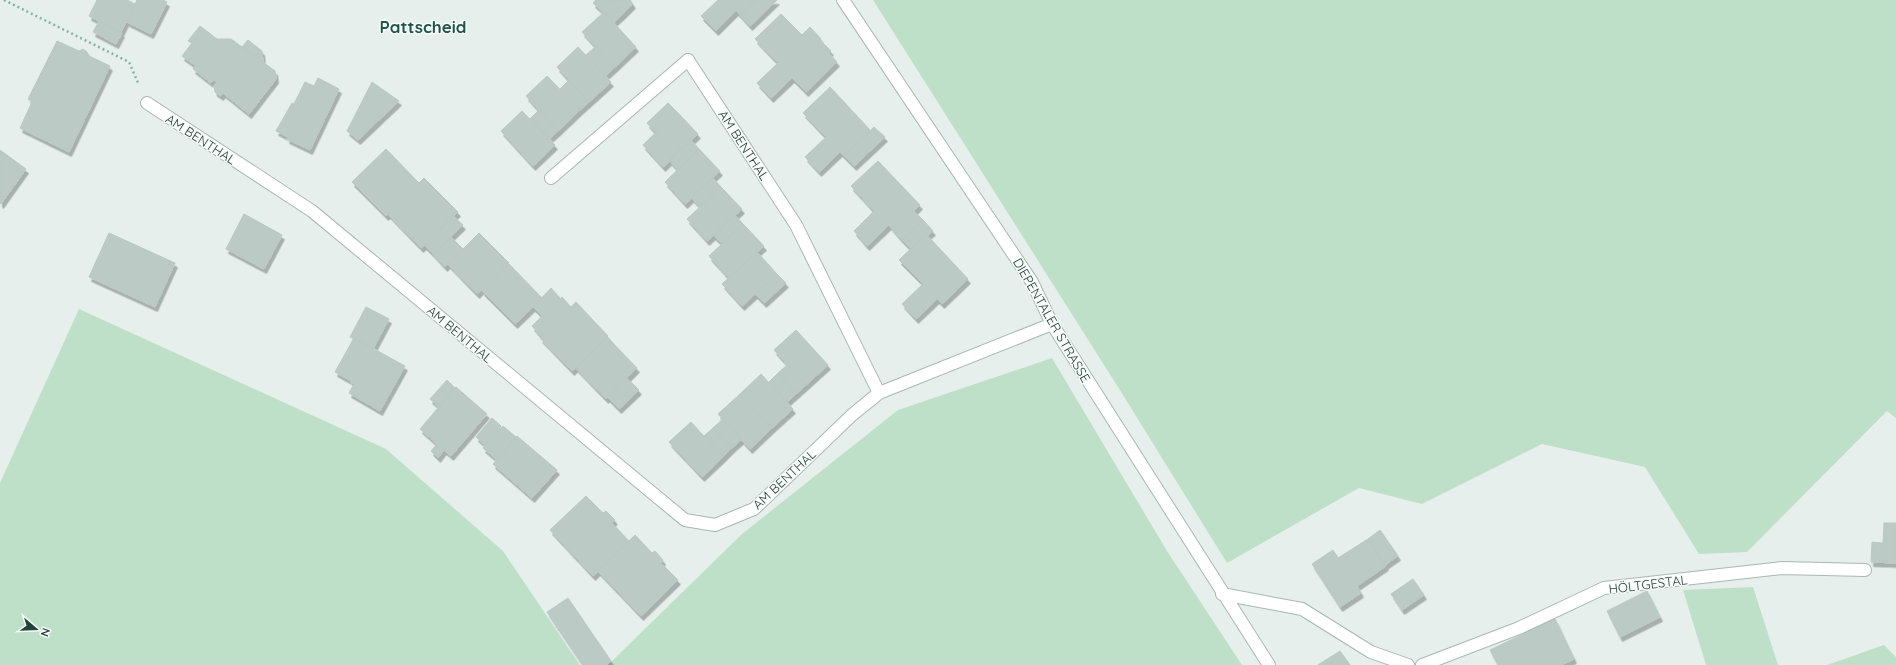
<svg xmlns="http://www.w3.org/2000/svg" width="1896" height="665" font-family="Quicksand,sans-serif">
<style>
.green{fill:#bfe0c8}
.building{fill:#bbcac4;stroke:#b8c9c2;filter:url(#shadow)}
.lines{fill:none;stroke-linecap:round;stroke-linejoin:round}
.lane-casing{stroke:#a8b8b2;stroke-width:14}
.street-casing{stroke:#a8b8b2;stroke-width:14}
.path{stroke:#86b3a5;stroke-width:2.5;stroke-dasharray:2 3;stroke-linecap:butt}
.lane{stroke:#fff;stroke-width:12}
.street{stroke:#fff;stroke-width:12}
.labels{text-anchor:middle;stroke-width:3;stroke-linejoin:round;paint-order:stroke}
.street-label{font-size:13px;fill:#24423a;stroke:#f7fbf9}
.district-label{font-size:17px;font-weight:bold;fill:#1f5548;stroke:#f7fbf9}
</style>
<defs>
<filter id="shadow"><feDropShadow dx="2.5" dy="4.5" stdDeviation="0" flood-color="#0004"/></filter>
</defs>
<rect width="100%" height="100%" fill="#e6efeb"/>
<path class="green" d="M873,0h1023v418l-9,-7 -140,141 -48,2 -54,-87 -103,-23 -120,60 -63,-16 -132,75 -109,-176z
M79,309l307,140 117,102 77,114h-580v-182z
M1052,358l115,193 75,114h-634l134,-131 156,-124z
M1753,587l25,78h-72l-23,-75z
M1884,645l12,12v8h-69z"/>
<path class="building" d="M97,0h30l8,4 -14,28 -32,-16z
M137,0h26l4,2 -16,32 -24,-12z
M596,0h14l13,14 -9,8 -21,-19z
M610,0h20l3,4 -10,10z
M718,0h38l-16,15 -4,-4 -20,20 -15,-15z
M756,0h21l-27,26 -10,-11z
M604,12l32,35 -21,20 -33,-35z
M781,14l21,21 8,-8 11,12 -1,1 11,11 -2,2 8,9 -31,30 -14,-14 -21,20 -14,-15 21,-20 -23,-24z
M99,21l23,12 -6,11 -23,-12z
M200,26l17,13h14l44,32 1,8 -27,35 -26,-21 -2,3 -6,-4 -1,-7 3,-3 -3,-2 -3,3 -18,-14 3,-3 -14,-10 10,-13 -4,-2z
M248,40l14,11 1,11 -21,-15z
M57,41l22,10 4,-2 4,3 2,4 21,10 -41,86 -49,-24 12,-26 -4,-3z
M578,47l33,35 -22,20 -32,-35z
M595,47l20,20 -10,9 -19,-21z
M547,76l33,34 -22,21 -32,-35z
M318,78l21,11 -29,61 -23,-11 1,-2 -12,-6 16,-28 2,1 11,-22 9,4z
M569,80l20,22 -9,8 -20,-21z
M372,82l27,19 -41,39 -11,-9z
M830,87l41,44 -27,25 -4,-4 -21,20 -14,-15 21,-20 -23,-24z
M668,103l9,9 -21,21 -9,-10z
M539,110l19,21 -9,8 -19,-20z
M522,111l33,34 -22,21 -32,-35z
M677,112l21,22 -35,33 -20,-22z
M874,127l11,10 -31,29 -10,-10z
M691,140l8,9 -21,21 -9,-10z
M386,149l33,34 -33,33 -34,-34z
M699,149l21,22 -35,33 -20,-22z
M0,150l26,19 -25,35 -1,-1z
M878,161l42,44 -26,26 -5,-6 -22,21 -13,-15 20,-20 -23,-25z
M424,178l34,34 -37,36 -33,-34z
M713,178l8,9 -21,20 -9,-10z
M721,187l21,22 -35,32 -20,-22z
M914,211l9,9 -21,20 -8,-9z
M244,214l38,21 -18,34 -38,-20z
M735,215l8,9 -21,20 -9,-9z
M453,216l10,9 -30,29 -9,-9z
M923,220l10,11 -6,5 -1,-2 -15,15 -9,-9z
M743,224l21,22 -35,32 -20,-22z
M109,233l66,30 -20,44 -66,-30z
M479,233l30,30 -32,31 -29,-30z
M926,234l42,45 -26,25 -5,-5 -21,20 -14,-15 21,-20 -24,-24z
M451,237l12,12 -18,18 -12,-13z
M757,252l20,22 -35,32 -20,-22z
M509,264l33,34 -27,26 -33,-33z
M777,274l9,9 -22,20 -9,-9z
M551,288l9,10 -18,18 -9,-9z
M562,297l9,10 -30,29 -9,-10z
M576,302l32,34 -36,35 -32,-33z
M366,307l23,12 -16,30 -23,-12z
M796,330l32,35 -22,20 -32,-35z
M607,337l30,31 -31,31 -30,-31z
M354,338l51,28 -25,45 -31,-18 5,-9 -4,-2 1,-1 -16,-9z
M787,365l19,20 -9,8 -19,-20z
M778,373l19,20 -10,9 -18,-20z
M761,374l32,35 -21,19 -32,-34z
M627,378l12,12 -20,19 -12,-12z
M447,380l8,8 -16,19 -9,-8z
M456,387l31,27 -36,42 -7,-6 -6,8 -7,-7 6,-7 -17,-15z
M740,394l32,34 -22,21 -32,-35z
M492,418l9,8 -16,19 -9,-8z
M723,419l19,20 -10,9 -19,-20z
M691,422l32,35 -21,20 -33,-35z
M503,426l13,11 -20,22 -13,-11z
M713,428l19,20 -9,9 -19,-21z
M517,436l40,34 -25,28 -39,-34z
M586,496l17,17 3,-2 9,9 -3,3 17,18 -36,35 -43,-46z
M1884,523h12v40l-25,-1 1,-20 11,1z
M1380,530l18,26 -13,9 -17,-26z
M635,535l17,18 3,-2 8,9 -2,3 17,17 -37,36 -43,-45z
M1368,539l18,27 -29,20 4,7 -21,14 -28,-43 21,-14 5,8z
M1413,579l11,16 -22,15 -11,-16z
M1647,591l13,26 -40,20 -13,-26z
M568,598l43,63 -4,4h-24l-36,-53z
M1555,619l19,40 -13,6h-63l-8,-15z
M1340,651l10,14h-32z"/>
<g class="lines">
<g class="lane-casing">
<path id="lane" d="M551,178l137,-118"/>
</g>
<g class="street-casing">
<path id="street" d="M843,0l189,282 20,42 217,341
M688,60l108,165 83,168
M147,103l165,108 373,309 30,5 39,-16 98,-94 27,-22 173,-69
M1222,594l80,15 69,43 37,13
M1422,665l97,-37 85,-40 178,-20 83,2"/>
</g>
<path class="path" d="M4,0l125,62 10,23"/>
<use href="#lane" class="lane"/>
<use href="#street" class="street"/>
</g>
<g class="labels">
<g class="street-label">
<text transform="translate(201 139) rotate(33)" y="5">AM BENTHAL</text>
<text transform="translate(744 145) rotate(57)" y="5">AM BENTHAL</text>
<text transform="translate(1052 320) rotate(60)" y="5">DIEPENTALER STRASSE</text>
<text transform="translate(460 334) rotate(40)" y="5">AM BENTHAL</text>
<text transform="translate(784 479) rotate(-43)" y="5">AM BENTHAL</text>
<text transform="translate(1648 584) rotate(-7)" y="5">HÖLTGESTAL</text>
</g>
<g class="district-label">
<text x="423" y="33">Pattscheid</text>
</g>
</g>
<g transform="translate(36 629) rotate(109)" stroke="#f7fbf9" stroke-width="3" paint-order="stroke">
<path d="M0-3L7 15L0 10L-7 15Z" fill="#24423a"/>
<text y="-6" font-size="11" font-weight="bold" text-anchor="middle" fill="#24423a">N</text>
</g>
</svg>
